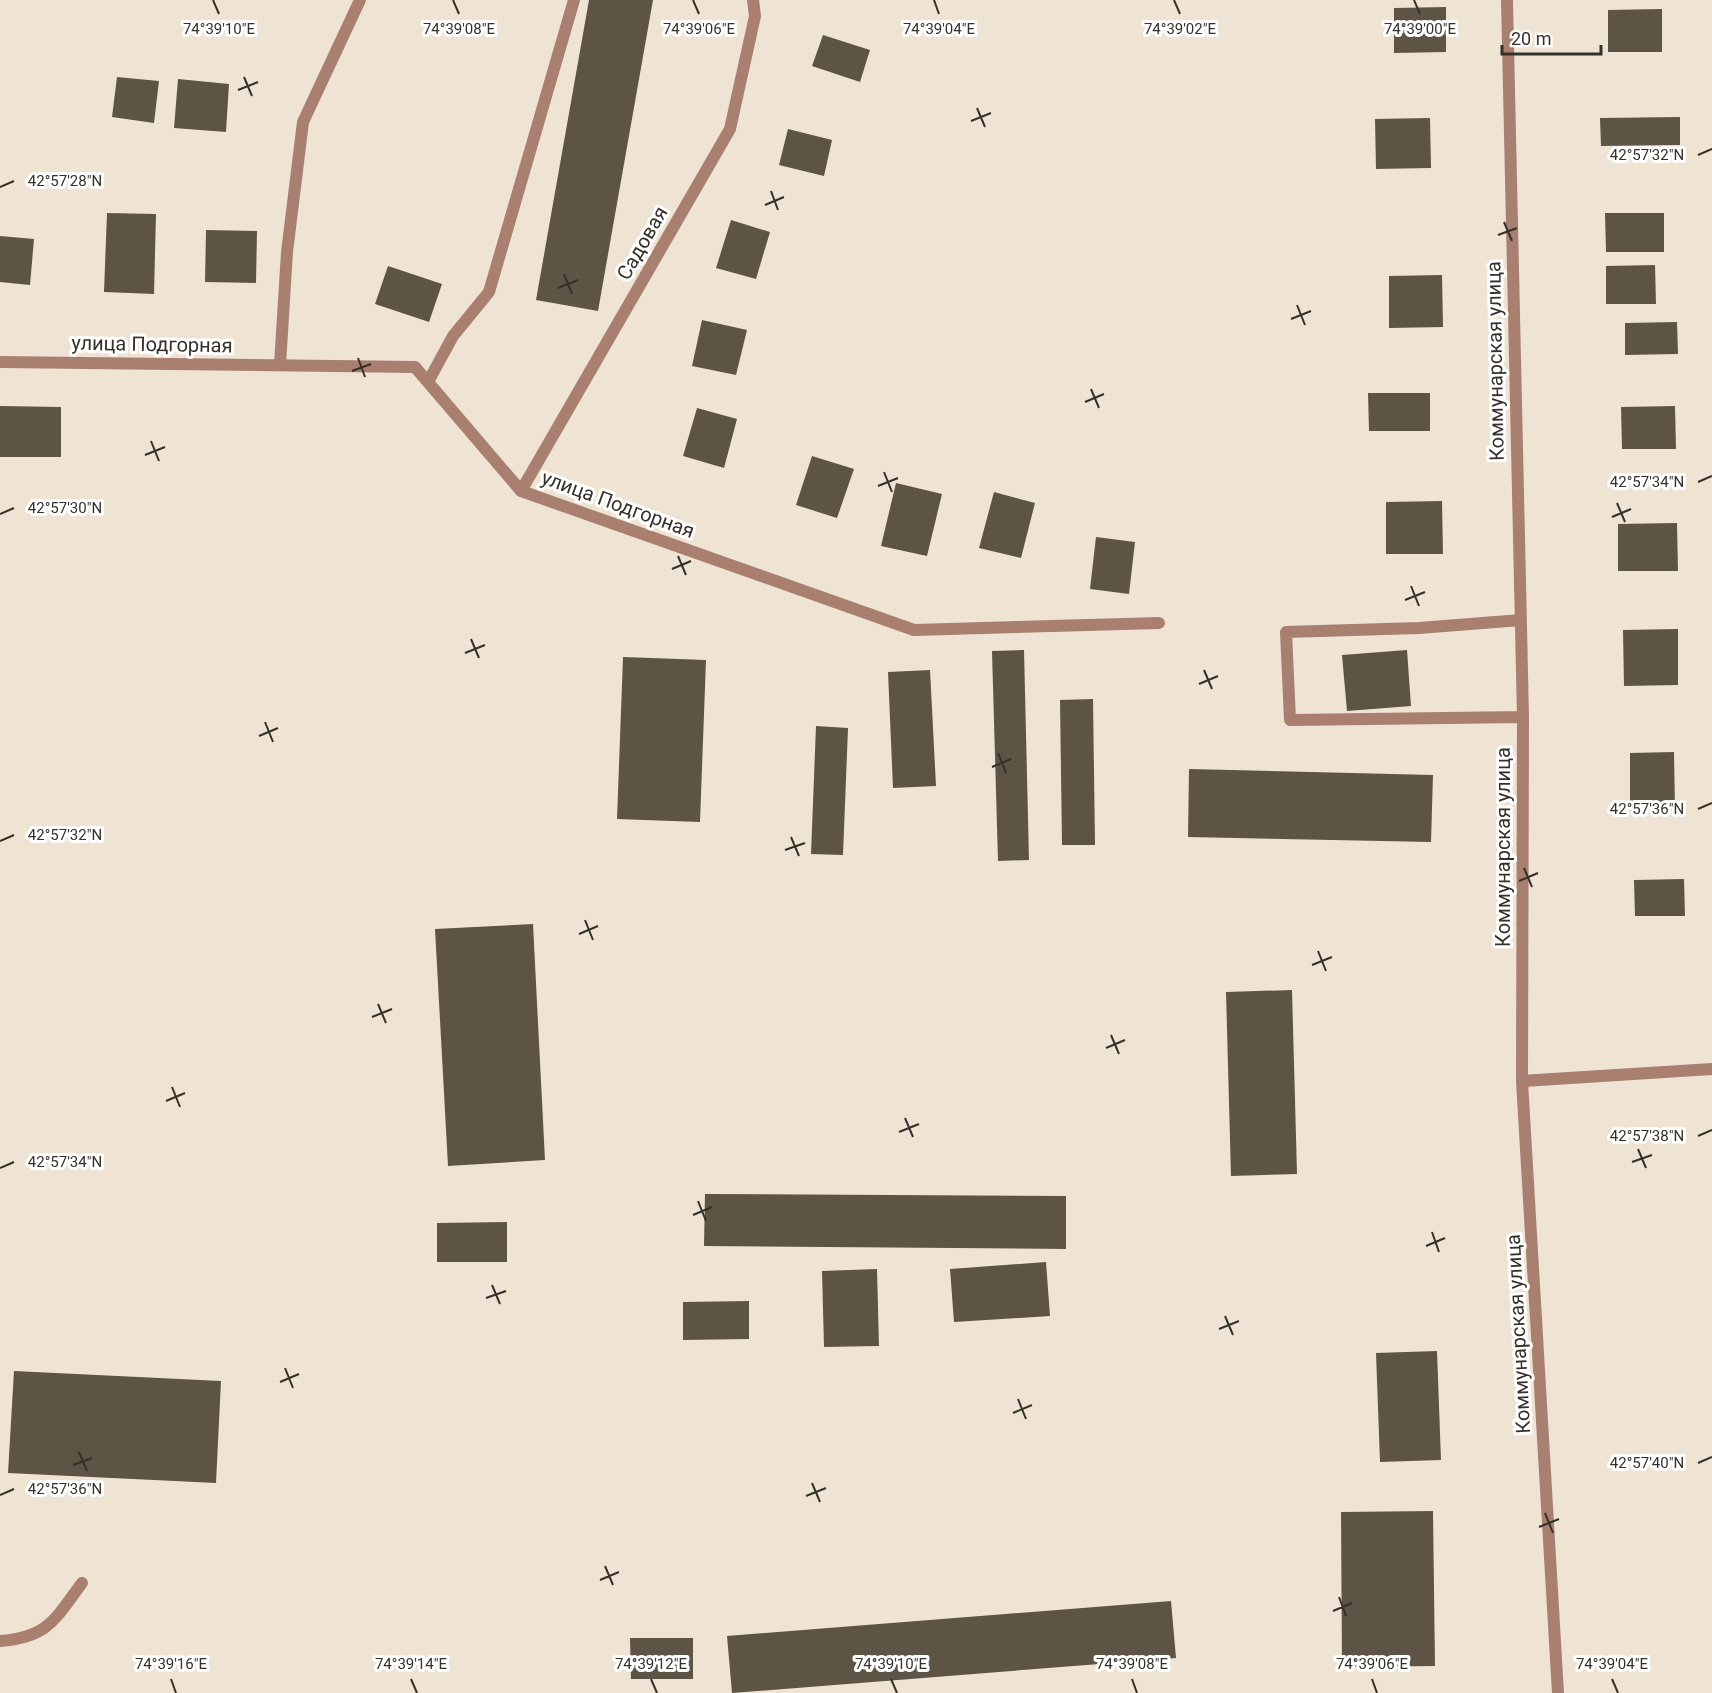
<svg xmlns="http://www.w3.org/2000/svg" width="1712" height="1693" font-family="Roboto,sans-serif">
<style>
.building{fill:#5d5446}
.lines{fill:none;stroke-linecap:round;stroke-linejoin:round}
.lane{stroke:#a97f70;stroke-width:12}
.street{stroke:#a97f70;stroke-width:12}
.ticks{fill:none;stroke:#34302a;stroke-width:2}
.labels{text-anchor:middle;stroke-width:6;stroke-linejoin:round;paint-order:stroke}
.street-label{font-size:20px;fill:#34302a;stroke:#fff}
.ticks-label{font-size:15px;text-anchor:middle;fill:#34302a;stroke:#fff;stroke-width:6;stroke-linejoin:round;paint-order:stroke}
</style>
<rect width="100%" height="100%" fill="#efe4d4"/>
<path class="building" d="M589,0h64l-55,311 -62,-11z
M1446,7v45l-52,1v-45z
M1662,9v43h-54v-42z
M823,35l47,15 -10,32 -48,-16z
M117,77l42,4 -5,42 -42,-6z
M178,79l51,5 -3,48 -52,-4z
M1680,117v28l-79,1 -1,-28z
M1430,118l1,50 -55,1 -1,-50z
M788,129l44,11 -8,36 -45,-11z
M107,213l49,1 -2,80 -50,-2z
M1605,213h59v39h-58z
M731,220l39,12 -14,47 -40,-11z
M206,230l51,1 -1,52 -51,-1z
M0,236l34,3 -4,46 -30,-3z
M1655,265l1,39h-50v-38z
M388,266l54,18 -13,38 -54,-18z
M1442,275l1,52 -54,1v-52z
M702,320l45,10 -11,45 -44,-9z
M1677,322l1,32 -53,1v-32z
M1368,393h62v38h-61z
M0,406l61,1v50h-61z
M1675,406l1,43h-54l-1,-42z
M697,408l40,11 -13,49 -41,-12z
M812,456l42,13 -17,49 -41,-13z
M896,483l46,11 -15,62 -46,-10z
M994,492l41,11 -14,55 -42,-10z
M1442,501l1,53h-57v-52z
M1677,523l1,48h-60v-47z
M1096,537l39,5 -6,52 -39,-5z
M1678,629v56l-54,1 -1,-56z
M1024,650l5,210 -31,1 -6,-210z
M1407,650l4,56 -64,5 -5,-56z
M623,657l83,3 -6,162 -83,-3z
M930,670l6,116 -43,2 -5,-116z
M1093,699l2,146h-33l-2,-145z
M816,726l32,2 -5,127 -32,-1z
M1674,752l1,58 -45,1v-58z
M1189,769l244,6 -2,67 -243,-5z
M1684,879l1,37h-50l-1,-36z
M533,924l12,236 -97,6 -13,-237z
M1292,990l5,184 -66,2 -5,-184z
M705,1194l361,2v53l-362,-3z
M507,1222v40h-70v-39z
M1046,1262l4,54 -96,6 -4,-53z
M877,1269l2,77 -55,1 -2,-76z
M749,1301v38l-66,1v-38z
M1437,1351l4,109 -61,2 -4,-109z
M14,1371l207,10 -5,102 -208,-10z
M1433,1511l2,155 -93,1 -1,-155z
M1171,1601l5,57 -444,35 -5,-57z
M630,1638h63v41h-62z"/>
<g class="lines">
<path class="lane" d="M0,1641c49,-4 55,-22 82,-58"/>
<path class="street" d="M1507,0l16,717 -1,364 36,612
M0,362l415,5 106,124 393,139 245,-7
M280,365l7,-113 16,-130 57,-122
M428,382l25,-46 36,-44 85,-292
M521,491l209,-362 25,-113 -2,-16
M1521,620l-102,8 -133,4 4,88 233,-3
M1522,1081l190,-12"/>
</g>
<path class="ticks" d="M213,0l6,14M453,0l6,14M693,0l6,14M934,0l5,14M1174,0l6,14M1414,0l6,14M244,77l8,19M238,90l20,-8M977,108l8,19M971,121l20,-8M1698,155l14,-6M0,187l14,-6M771,191l7,19M765,205l19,-8M1504,222l8,19M1498,235l19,-7M564,274l8,20M558,288l20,-8M1297,305l8,20M1291,319l20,-8M358,358l7,19M352,371l19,-7M1091,389l8,19M1085,402l19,-8M151,441l8,20M145,455l20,-8M884,472l8,20M1698,482l14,-6M878,486l20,-8M1617,503l8,19M0,514l14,-6M1612,517l19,-8M678,556l8,19M672,569l19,-8M1411,586l8,20M1405,600l20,-8M471,639l8,19M465,653l20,-8M1204,670l8,19M1199,684l19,-8M265,722l8,20M259,736l19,-8M998,753l8,20M992,767l19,-8M1698,809l14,-6M791,837l8,19M0,841l14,-6M785,850l20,-7M1524,868l8,19M1519,881l19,-8M585,920l8,20M579,934l19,-8M1318,951l8,20M1312,965l20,-8M378,1004l8,19M372,1017l20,-8M1111,1035l8,19M1106,1048l19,-8M172,1087l8,20M166,1101l19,-8M905,1118l8,19M899,1132l20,-8M1698,1136l14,-6M1638,1149l8,19M1632,1162l20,-7M0,1168l14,-6M698,1201l8,20M693,1215l19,-8M1432,1232l7,20M1426,1246l19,-8M492,1285l8,19M486,1298l20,-7M1225,1316l8,19M1219,1329l20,-8M285,1368l8,20M280,1382l19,-8M1018,1399l8,20M1013,1413l19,-8M79,1452l8,19M1698,1463l14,-6M73,1465l19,-7M812,1483l8,19M0,1495l14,-6M806,1496l20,-8M1545,1513l8,20M1539,1527l20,-8M605,1566l8,19M600,1580l19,-8M1339,1597l7,19M1333,1611l19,-8M171,1679l5,14M411,1679l6,14M651,1679l6,14M891,1679l6,14M1132,1679l5,14M1372,1679l5,14M1612,1679l6,14"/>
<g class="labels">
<g class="street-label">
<text transform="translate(642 243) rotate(-60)" y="7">Садовая</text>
<text transform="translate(152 344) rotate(1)" y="7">улица Подгорная</text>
<text transform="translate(1495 361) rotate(-91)" y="7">Коммунарская улица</text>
<text transform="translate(618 504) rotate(20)" y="7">улица Подгорная</text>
<text transform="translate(1503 847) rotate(-90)" y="7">Коммунарская улица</text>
<text transform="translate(1518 1334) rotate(-93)" y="7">Коммунарская улица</text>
</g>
</g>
<g class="ticks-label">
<text x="219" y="34">74°39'10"E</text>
<text x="459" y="34">74°39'08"E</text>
<text x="699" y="34">74°39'06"E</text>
<text x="939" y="34">74°39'04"E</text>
<text x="1180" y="34">74°39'02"E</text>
<text x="1420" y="34">74°39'00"E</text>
<text x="1647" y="160">42°57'32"N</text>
<text x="65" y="186">42°57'28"N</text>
<text x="1647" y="487">42°57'34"N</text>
<text x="65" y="513">42°57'30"N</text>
<text x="1647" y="814">42°57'36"N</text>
<text x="65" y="840">42°57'32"N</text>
<text x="1647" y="1141">42°57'38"N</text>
<text x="65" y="1167">42°57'34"N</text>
<text x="1647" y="1468">42°57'40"N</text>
<text x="65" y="1494">42°57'36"N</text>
<text x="171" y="1669">74°39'16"E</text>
<text x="411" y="1669">74°39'14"E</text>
<text x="651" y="1669">74°39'12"E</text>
<text x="891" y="1669">74°39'10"E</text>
<text x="1132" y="1669">74°39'08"E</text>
<text x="1372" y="1669">74°39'06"E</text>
<text x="1612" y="1669">74°39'04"E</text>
</g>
<path d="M1502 45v9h99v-9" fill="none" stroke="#34302a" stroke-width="3"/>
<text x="1511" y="45" font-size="18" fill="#34302a" stroke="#ffffff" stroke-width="4.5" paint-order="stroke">20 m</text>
</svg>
